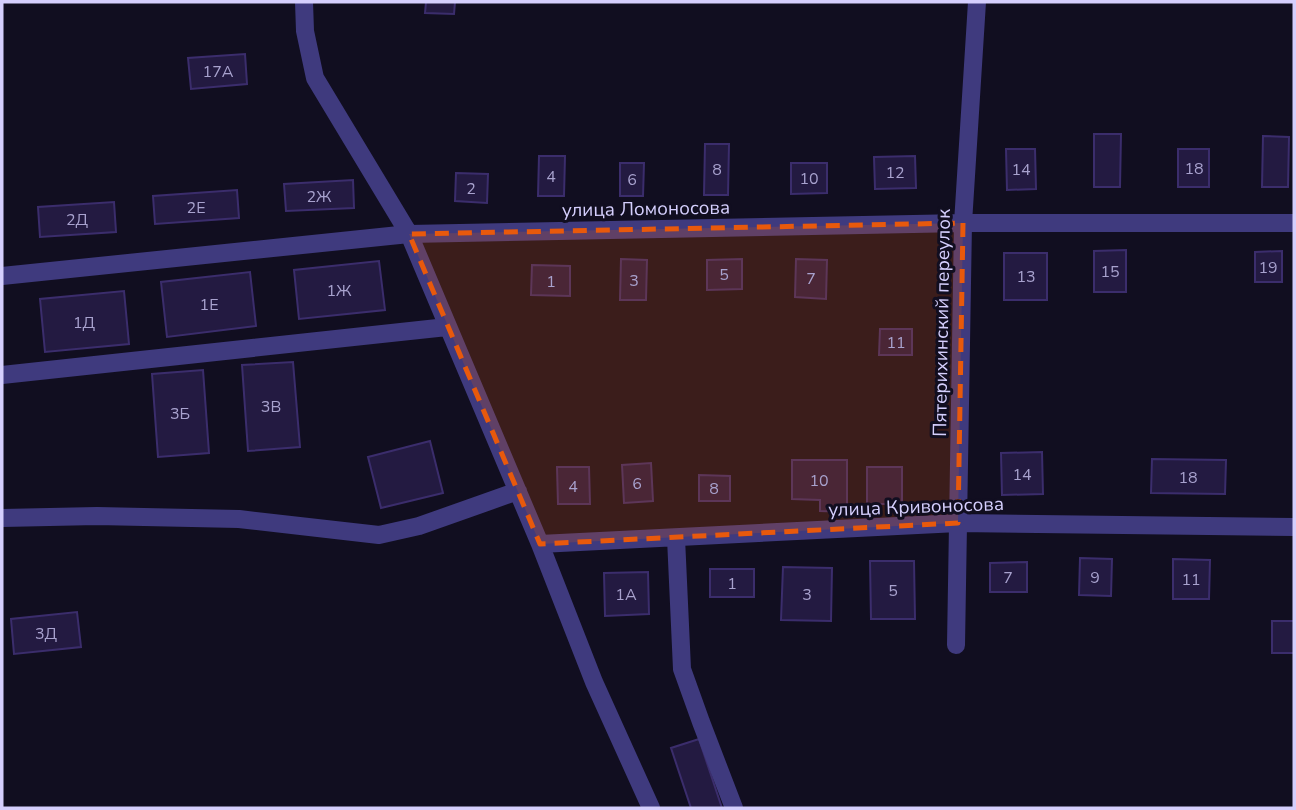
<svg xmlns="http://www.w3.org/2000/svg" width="1296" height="810" font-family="'Nunito Sans',sans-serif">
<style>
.building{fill:#231a41;stroke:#3b2d6c;stroke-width:2}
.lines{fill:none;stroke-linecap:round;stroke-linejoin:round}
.minor{stroke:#3f3a7e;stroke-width:18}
.marked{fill:#e8590c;fill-opacity:0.2;stroke:#e8590c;stroke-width:5;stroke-dasharray:14 9;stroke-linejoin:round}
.labels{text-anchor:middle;stroke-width:6;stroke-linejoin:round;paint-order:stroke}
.number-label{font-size:16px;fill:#a8a2ce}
.street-label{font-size:19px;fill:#d5cffd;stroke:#110e20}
</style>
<rect width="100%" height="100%" fill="#110e20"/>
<path class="building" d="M426,2h29l-1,12 -29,-1z
M245,54l2,30 -56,5 -3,-31z
M1094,134h27l-1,53h-26z
M1263,136l26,1 -1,50h-26z
M705,144h24l-1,51h-24z
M1006,149h29l1,40 -29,1z
M1178,149h31v38h-31z
M539,156h26l-1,40h-26z
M915,156l1,32 -41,1 -1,-32z
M620,163h24l-1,33h-23z
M791,163h36v30l-36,1z
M456,173l32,1 -1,29 -32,-2z
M353,180l1,28 -68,3 -2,-27z
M237,190l2,28 -84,6 -2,-28z
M114,202l2,30 -76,5 -2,-30z
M1126,250v42h-32v-41z
M1282,251v31h-27v-30z
M1004,253h43v47h-43z
M621,259l26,1 -1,40h-26z
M742,259v30l-35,1v-30z
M796,259l31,1 -1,39 -31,-2z
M379,261l6,49 -86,9 -5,-49z
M532,265l38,1v30l-39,-1z
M250,272l6,54 -89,11 -6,-55z
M124,291l5,53 -84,8 -5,-53z
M880,329h32v26h-33z
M293,362l7,85 -52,4 -6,-86z
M203,370l6,83 -51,4 -6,-83z
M430,441l13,52 -62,15 -13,-51z
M1042,452l1,42 -41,1 -1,-42z
M1152,459l74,1 -1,34 -74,-1z
M792,460h55v52l-27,-1v-11l-28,-1z
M651,463l2,38 -29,2 -2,-38z
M557,467h32l1,37h-32z
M867,467h35v37h-35z
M699,475l31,1v25h-31z
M1080,558l32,1 -1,37 -32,-1z
M1173,559l37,1 -1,39h-36z
M870,561h44l1,58h-44z
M1027,562v30h-37v-29z
M783,567l49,1 -1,53 -50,-1z
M710,569h44v28h-44z
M648,572l1,42 -44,2 -1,-43z
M77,612l4,35 -67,7 -3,-35z
M1272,621h22v32h-22z
M699,739l23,69h-31l-20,-60z"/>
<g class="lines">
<path class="minor" d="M304,2l1,29 10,47 94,156 131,310 54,138 57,126
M2,276l407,-42 554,-11h331
M2,375l445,-48
M2,518l95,-2 142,3 140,16 40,-9 99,-35
M676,538l6,131 19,53 33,86
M540,544l418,-21 336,4
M956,645l7,-422 14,-221"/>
</g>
<path class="marked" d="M963,223l-5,300 -418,21 -131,-310z"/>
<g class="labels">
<g class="number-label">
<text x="218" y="77">17А</text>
<text x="1194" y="174">18</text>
<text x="717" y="175">8</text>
<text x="1021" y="175">14</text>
<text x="895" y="178">12</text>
<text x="551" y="182">4</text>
<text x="809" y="184">10</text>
<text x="632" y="185">6</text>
<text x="471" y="194">2</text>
<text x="319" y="202">2Ж</text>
<text x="196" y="213">2Е</text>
<text x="77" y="225">2Д</text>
<text x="1268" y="273">19</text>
<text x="1110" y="277">15</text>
<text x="724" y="280">5</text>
<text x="1026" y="282">13</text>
<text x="811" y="284">7</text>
<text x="634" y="286">3</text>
<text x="551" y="287">1</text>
<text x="339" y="296">1Ж</text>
<text x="209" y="310">1Е</text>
<text x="84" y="328">1Д</text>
<text x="896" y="348">11</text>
<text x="271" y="412">3В</text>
<text x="180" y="419">3Б</text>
<text x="1022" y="480">14</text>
<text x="1188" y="483">18</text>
<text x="819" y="486">10</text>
<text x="637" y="489">6</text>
<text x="573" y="492">4</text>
<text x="714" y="494">8</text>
<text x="1008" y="583">7</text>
<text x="1095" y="583">9</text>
<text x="1191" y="585">11</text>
<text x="732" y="589">1</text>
<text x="893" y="596">5</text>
<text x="626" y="600">1А</text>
<text x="807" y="600">3</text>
<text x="46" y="639">3Д</text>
</g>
<g class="street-label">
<text transform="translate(646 208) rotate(-1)" y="7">улица Ломоносова</text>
<text transform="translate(941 323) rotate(-89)" y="7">Пятерихинский переулок</text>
<text transform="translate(916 506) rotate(-2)" y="7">улица Кривоносова</text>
</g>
</g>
<rect width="1296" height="810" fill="none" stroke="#d5cffd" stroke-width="7"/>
</svg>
